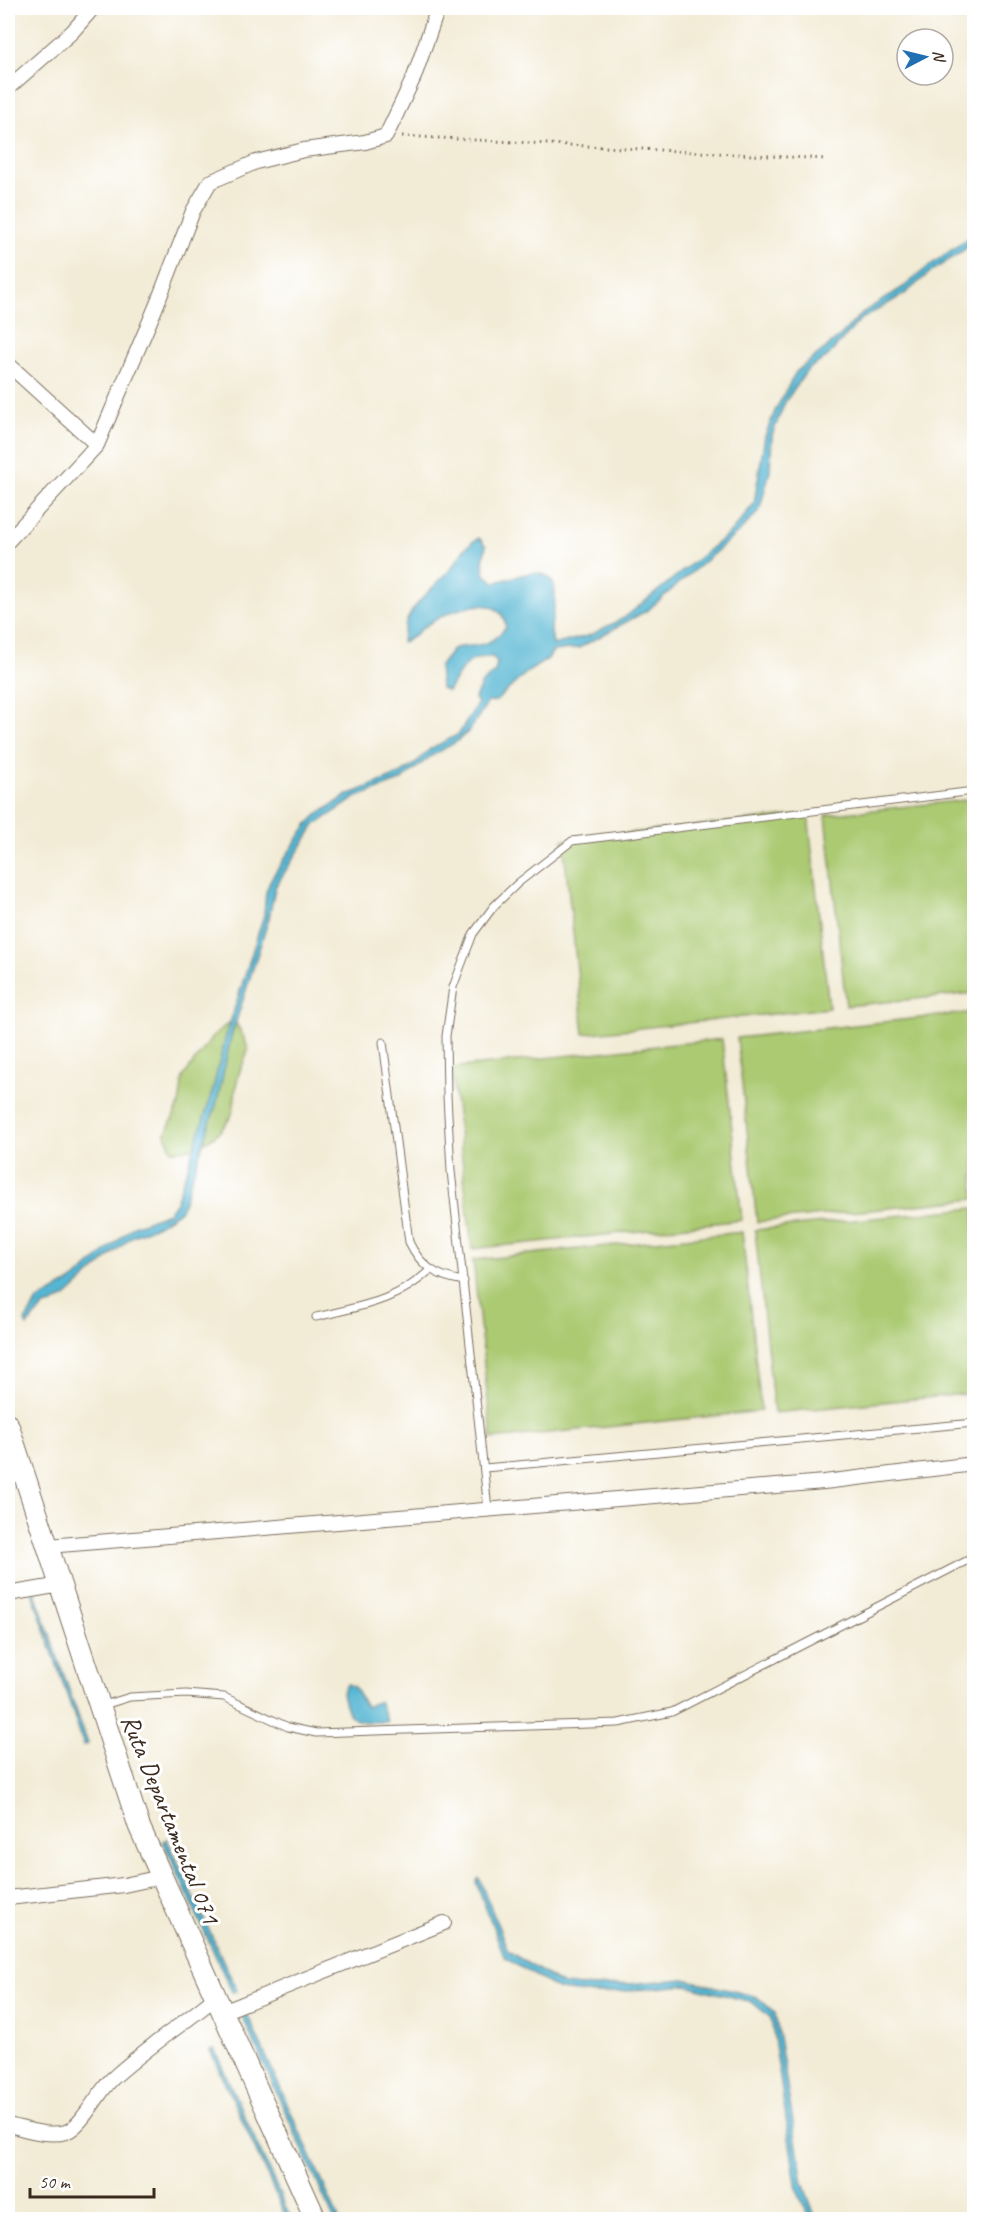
<svg xmlns="http://www.w3.org/2000/svg" width="982" height="2227" font-family="Caveat,sans-serif">
<style>
.green{fill:#abca72;stroke:#737a48;stroke-width:1.5}
.water{fill:#54b6d3;stroke:#487078;stroke-width:1.5}
.lines{fill:none;stroke-linecap:round;stroke-linejoin:round}
.service-casing{stroke:#7b6e5e;stroke-width:9}
.minor-casing{stroke:#7b6e5e;stroke-width:16}
.primary-casing{stroke:#7b6e5e;stroke-width:23}
.path{stroke:#7b6e5e;stroke-width:3;stroke-dasharray:1.5 4.5;stroke-linecap:butt}
.service{stroke:#fff;stroke-width:7}
.minor{stroke:#fff;stroke-width:14}
.primary{stroke:#fff;stroke-width:21}
.labels{text-anchor:middle;stroke-width:6;stroke-linejoin:round;paint-order:stroke}
.street-label{font-size:26px;fill:#3b2a1e;stroke:#fff}
</style>
<rect width="100%" height="100%" fill="#fff"/>
<filter id="ink" filterUnits="userSpaceOnUse"><feTurbulence type="fractalNoise" baseFrequency=".0167" numOctaves="2"/><feDisplacementMap in="SourceGraphic" scale="12" xChannelSelector="R" yChannelSelector="G"/><feConvolveMatrix kernelMatrix="1 2 1 2 8 2 1 2 1" color-interpolation-filters="sRGB"/></filter>
<filter id="wash" filterUnits="userSpaceOnUse"><feTurbulence type="fractalNoise" baseFrequency=".008" numOctaves="4" result="noise"/><feDisplacementMap in="SourceGraphic" scale="24" xChannelSelector="R" yChannelSelector="G"/><feGaussianBlur stdDeviation="1.35" result="paint"/><feColorMatrix in="noise" values="0 0 0 0 0 0 0 0 0 0 0 0 0 0 0 0 0 1.4 0 .05"/><feComposite in="paint" operator="in"/></filter>
<g filter="url(#wash)">
<rect width="100%" height="100%" fill="#f2ebd5"/>
<path class="green" d="M974,799v194l-128,13 -20,-191z
M808,814l21,194 -245,26 -21,-194z
M974,1012v187l-217,23 -20,-184z
M230,1022h5c23,37 9,27 2,59 -3,11 -1,28 -7,37 -12,20 -36,34 -58,32l-7,-15 14,-30 4,-28 31,-42z
M722,1039l20,181 -270,29 -20,-181z
M974,1208v185l-200,20 -19,-183z
M742,1232l19,179 -269,28 -19,-179z"/>
<path class="water" d="M974,234v9l-46,31 -22,19 -46,27 -34,38 -18,11 -23,33 -13,33 -2,36 -11,40 -19,20 -92,79 -69,38 -26,3 -5,8 -22,14 -30,28 -8,1 -20,30 -12,10 -25,14 -31,25 -43,16 -42,28 -40,62 -6,31 -38,119 -14,65 -36,108 -23,15 -27,12 -64,59 -14,8 -9,2 -17,20 -2,-5 13,-21 36,-20 60,-54 34,-13 8,-11 35,-105 14,-58 39,-124 2,-23 5,-13 36,-54 10,-10 31,-20 52,-21 16,-11 14,-14 29,-15 19,-31 -3,-5 7,-15 13,-11 2,-9 -4,-6c-29,-1 -31,13 -45,34l-7,-3 -2,-21 15,-19c25,-4 34,1 52,-21 -5,-39 -57,-16 -78,-3 -11,6 -13,15 -26,18 1,-32 26,-48 46,-70 13,-14 12,-24 31,-34l7,8 -3,15 2,14 10,7c12,-2 25,-8 37,-9 36,-2 19,40 19,57 0,5 2,10 2,15l38,-10 33,-17 107,-86 23,-28 11,-68 11,-27 20,-37 42,-34 24,-25 43,-27 24,-20z
M34,1590l54,154 -4,1 -52,-153z
M347,1684l6,2 13,21 13,-6 8,21c-30,-1 -39,4 -45,-30z
M167,1839l70,152 -5,1 -69,-151z
M479,1878l29,73 55,34 32,2 89,-8 73,18 18,16 28,170 13,36h-6l-13,-29 -26,-172 -19,-16 -66,-17 -91,9 -36,-4 -54,-32 -29,-76z
M246,2012l93,207h-5l-92,-203z
M214,2049l77,170h-4l-77,-169z"/>
</g>
<g filter="url(#ink)">
<g class="lines">
<g class="service-casing">
<path id="service" d="M383,1042l26,200c12,25 28,35 55,39
M316,1317c44,-11 80,-15 114,-47
M485,1468l489,-45
M488,1509l-37,-338 -4,-75 -1,-60 7,-49 20,-53 21,-28 24,-23 54,-42 402,-50
M104,1705l26,-8 56,-3 38,3 64,30 28,6 302,-10 54,-11 302,-155"/>
</g>
<g class="minor-casing">
<path id="minor" d="M8,88l64,-56 21,-24
M8,364l89,81
M8,541l89,-96 58,-136 38,-98 17,-29 46,-20 48,-12 61,-8 21,-6 28,-59 24,-69
M48,1546l776,-64 150,-18
M8,1594l53,-9
M8,1898l116,-13 37,-8
M223,2012l221,-89
M8,2125c18,4 40,12 58,7 16,-6 32,-39 45,-52 32,-30 71,-55 105,-83"/>
</g>
<g class="primary-casing">
<path id="primary" d="M8,1425l131,401 177,394"/>
</g>
<path class="path" d="M402,136l424,23"/>
<use href="#service" class="service"/>
<use href="#minor" class="minor"/>
<use href="#primary" class="primary"/>
</g>
</g>
<g class="labels">
<g class="street-label">
<text transform="translate(171 1819) rotate(68)" y="9">Ruta Departamental 071</text>
</g>
</g>
<rect width="982" height="2227" fill="none" stroke="#fff" stroke-width="30"/>
<g transform="translate(925 57) rotate(83)"><circle r="28" fill="#ffffff" stroke="#b1aaa5" stroke-width="1.5"/>
<path d="M0-4.5L10 22L0 15L-10 22Z" fill="#1f6fb2"/>
<text y="-9" font-size="16" font-weight="bold" text-anchor="middle" fill="#3b2a1e">N</text>
</g>
<path d="M30 2188v9h124v-9" fill="none" stroke="#3b2a1e" stroke-width="3"/>
<text x="39" y="2188" font-size="18" fill="#3b2a1e" stroke="#ffffff" stroke-width="4.5" paint-order="stroke">50 m</text>
</svg>
